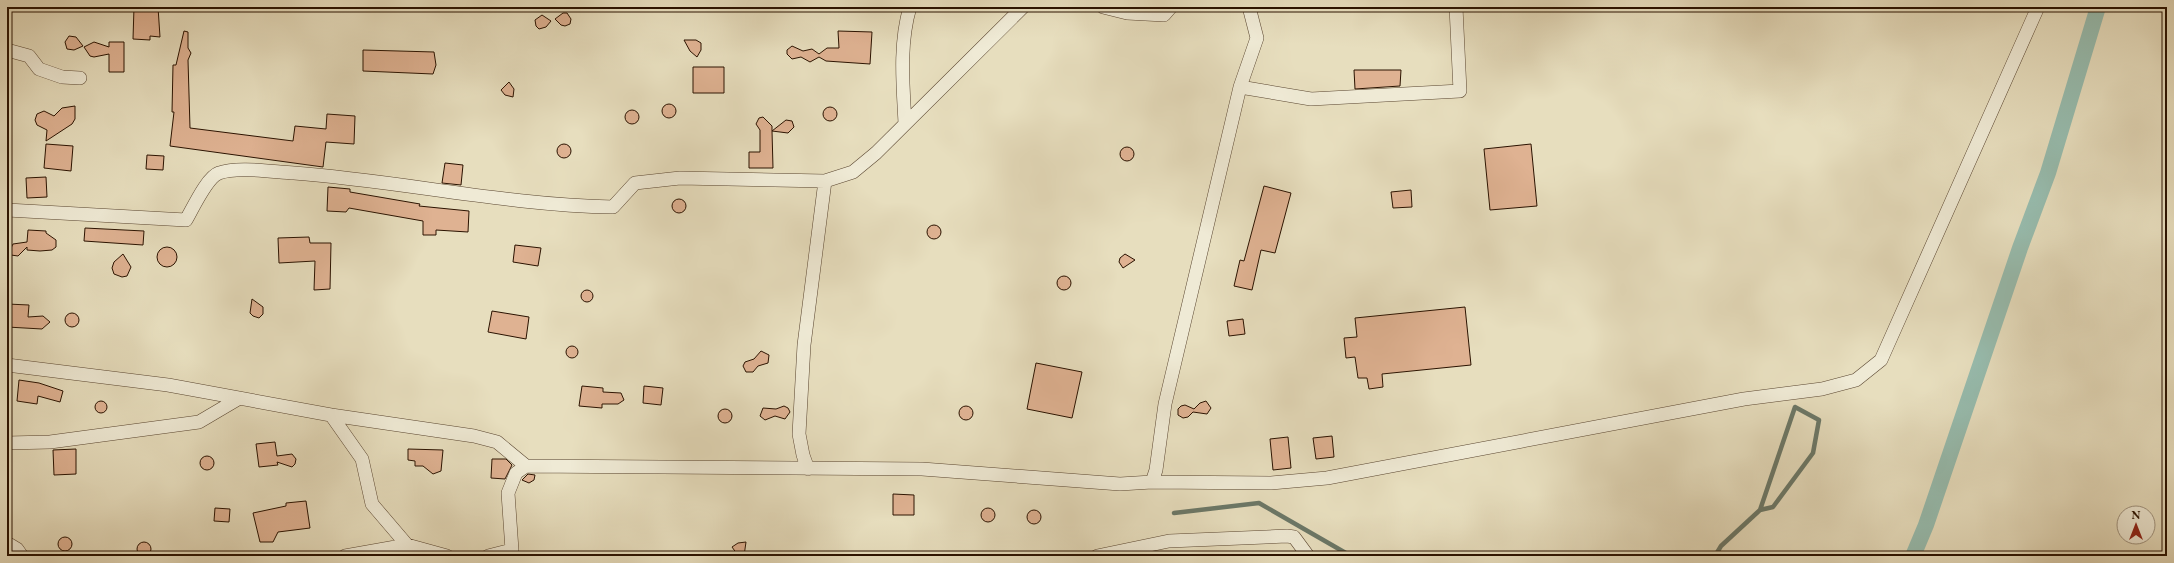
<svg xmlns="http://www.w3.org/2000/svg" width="2174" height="563" font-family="'EB Garamond',serif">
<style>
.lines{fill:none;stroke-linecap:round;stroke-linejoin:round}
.stream{stroke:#6b7868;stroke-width:4.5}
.canal{stroke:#97bcae;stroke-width:16}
.building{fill:#dfb292;stroke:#2a1200}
.street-casing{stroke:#594530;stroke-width:14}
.street{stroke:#efead5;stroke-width:13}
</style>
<rect width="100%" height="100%" fill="#e7debe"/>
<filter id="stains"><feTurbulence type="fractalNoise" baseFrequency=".005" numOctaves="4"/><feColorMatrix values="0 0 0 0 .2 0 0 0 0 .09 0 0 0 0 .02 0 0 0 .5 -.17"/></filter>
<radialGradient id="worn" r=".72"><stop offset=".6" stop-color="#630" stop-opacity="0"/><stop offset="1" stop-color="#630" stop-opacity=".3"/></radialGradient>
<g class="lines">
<path class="stream" d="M1174,513l85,-10 92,53
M1715,556l6,-10 39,-36 35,-103 24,13 -6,33 -40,54 -13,3"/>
<path class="canal" d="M1913,556l13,-31 94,-277 28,-75 50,-166"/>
</g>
<path class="building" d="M134,7h24l2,30 -10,-1v4l-17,-1z
M563,13h4l4,6 -1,5 -5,2 -4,-1 -6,-6z
M542,15l9,6 -5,6 -7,2 -3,-3 -1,-6z
M184,31l4,1v16l3,5 -3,7 2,68 103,13 2,-15 31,3 1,-15 28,2 -1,28 -28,-2 -3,25 -153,-21 4,-34h-2l1,-47h3z
M838,31l34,1 -2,32 -44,-3 -7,-4 -9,5 -9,-5 -9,2 -5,-5v-4l5,-4 11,5 9,-2 7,5 8,-6h12z
M69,36l7,1 7,9 -9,4 -7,-1 -2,-7z
M684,40h12l5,3v7l-4,7 -7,-6z
M94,42l15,5v-5h15v30h-15v-18l-15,3 -4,-1 -6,-9z
M363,50l71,2 2,13 -3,9 -70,-3z
M693,67h31v26h-31z
M1354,70h47l-1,16 -45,3z
M509,82l5,7 -1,8 -8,-2 -4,-5z
M662 111a7 7 0 1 1 14 0a7 7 0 1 1-14 0Z
M75,106v13l-3,5 -26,17 1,-11 -10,-5 -2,-5 2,-6 7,-3 10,5 8,-8z
M823 114a7 7 0 1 1 14 0a7 7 0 1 1-14 0Z
M625 117a7 7 0 1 1 14 0a7 7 0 1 1-14 0Z
M763,117l9,9v5l14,-11 6,1 2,6 -6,6 -16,-2 1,37h-24v-16h11v-22l-4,-6 3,-6z
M46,144l27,2 -2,25 -27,-3z
M1531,144l6,62 -47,4 -6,-61z
M557 151a7 7 0 1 1 14 0a7 7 0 1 1-14 0Z
M1120 154a7 7 0 1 1 14 0a7 7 0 1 1-14 0Z
M147,155l17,1 -1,14 -17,-1z
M445,163l18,2 -2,20 -19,-2z
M46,177l1,20 -20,1 -1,-20z
M1264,186l27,7 -16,60 -14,-3 -9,40 -18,-4 6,-26 4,1z
M328,187l22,2v3l70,12 -1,2 50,5 -1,21 -32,-2v5h-13v-14l-74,-13 -3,4 -19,-1z
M1411,190l1,17 -19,1 -2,-16z
M672 206a7 7 0 1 1 14 0a7 7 0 1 1-14 0Z
M927 232a7 7 0 1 1 14 0a7 7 0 1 1-14 0Z
M85,228l59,3 -1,14 -59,-4z
M28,230l18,1v2l10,7v7l-4,3 -12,1 -13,-1v-3l-9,9 -7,-1 -1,-5 3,-6 14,-2z
M309,237l1,6h21l-1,46 -16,1 1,-29 -36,2 -1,-25z
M515,245l26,3 -3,18 -25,-4z
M157 257a10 10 0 1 1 20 0a10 10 0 1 1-20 0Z
M123,254l8,13 -4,9 -5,1 -8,-3 -2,-6 2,-6z
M1125,254l10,6 -12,8 -4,-6 1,-4z
M1057 283a7 7 0 1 1 14 0a7 7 0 1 1-14 0Z
M581 296a6 6 0 1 1 12 0a6 6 0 1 1-12 0Z
M252,299l11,8v7l-4,4 -6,-2 -3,-3z
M7,304l22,1 -1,12 15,-1 7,6 -8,7 -35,-2z
M1465,307l6,58 -89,9 1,13 -14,2 -2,-11h-9l-3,-21 -9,1 -2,-20 13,-1 -2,-19z
M492,311l37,6 -3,22 -38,-7z
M65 320a7 7 0 1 1 14 0a7 7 0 1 1-14 0Z
M1243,319l2,15 -16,2 -2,-15z
M566 352a6 6 0 1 1 12 0a6 6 0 1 1-12 0Z
M761,351l8,4 -1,8 -10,3 -5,6h-7l-3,-6 2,-4 9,-3z
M1036,363l46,9 -10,46 -45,-9z
M19,380l20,3 24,8 -3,11 -22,-6 -1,8 -20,-3z
M582,386l21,2v4l18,1 3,7 -6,4h-16v4l-23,-2z
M644,386l19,2 -2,17 -18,-2z
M95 407a6 6 0 1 1 12 0a6 6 0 1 1-12 0Z
M1206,401l5,7 -4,6 -14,-2 -5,5 -5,1 -5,-3v-6l3,-3 4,-1 9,4 6,-6z
M784,406l4,2 2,4 -5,7 -10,-3 -10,4 -5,-4 3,-8 13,1z
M959 413a7 7 0 1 1 14 0a7 7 0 1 1-14 0Z
M718 416a7 7 0 1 1 14 0a7 7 0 1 1-14 0Z
M1332,436l2,21 -18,2 -3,-21z
M1288,437l3,31 -18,2 -3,-31z
M275,442l2,14 15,-2 4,5 -1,5 -3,3 -15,-5 1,3 -19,2 -3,-23z
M76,449v25l-22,1 -1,-25z
M408,449l35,1 -2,21 -8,3 -10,-8h-8v-5l-7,-1z
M200 463a7 7 0 1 1 14 0a7 7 0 1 1-14 0Z
M492,459h14l6,6 -7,14 -14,-1z
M528,474l7,1 -1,5 -5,3 -7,-3z
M893,494l21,1v20h-21z
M306,501l4,27 -32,4 -5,10h-13l-7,-29 33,-7v-3z
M215,508l15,1 -1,13 -15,-1z
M981 515a7 7 0 1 1 14 0a7 7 0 1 1-14 0Z
M1027 517a7 7 0 1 1 14 0a7 7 0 1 1-14 0Z
M58 544a7 7 0 1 1 14 0a7 7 0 1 1-14 0Z
M746,542l-2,14 -7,-2 -5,-7 6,-4z
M137 549a7 7 0 1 1 14 0a7 7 0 1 1-14 0Z"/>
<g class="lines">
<g class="street-casing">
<path id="street" d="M1103,7l24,6 37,2 7,-8
M7,50l22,6 10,13 23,8 18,1
M1240,87l71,12 149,-8 -4,-84
M905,123c-2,-38 -6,-79 5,-116
M7,210l179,10c7,-12 21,-43 33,-47 18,-7 55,-1 75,0 107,8 212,32 319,34l22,-24 45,-5 145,3 28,-9 23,-19 147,-146
M7,365l161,20 163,30 143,21 23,6 29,24
M331,415l31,44 10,45 35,41
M7,443l43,-1 149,-20 39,-23
M808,469l-5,-14 -4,-21 5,-89 21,-164
M1152,482l4,-12 9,-66 75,-317 17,-49 -8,-31
M7,543l10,6 5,7
M345,556l62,-11 40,11
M488,556l24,-6 -4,-57 8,-20 10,-7 396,3 198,15 32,-2 119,1 56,-5 417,-79 78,-10 34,-9 25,-20 157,-353
M1097,556l72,-15 118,-5 7,1 14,19"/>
</g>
<use href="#street" class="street"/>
</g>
<rect width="2174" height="563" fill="none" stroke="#e7debe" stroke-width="24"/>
<rect x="8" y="8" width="2158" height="547" fill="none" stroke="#2a1200" stroke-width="2"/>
<rect x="12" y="12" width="2150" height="539" fill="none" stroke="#2a1200"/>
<g transform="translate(2136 525)"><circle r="19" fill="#efead5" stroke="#a09480"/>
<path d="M0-3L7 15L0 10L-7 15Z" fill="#8f2418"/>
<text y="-6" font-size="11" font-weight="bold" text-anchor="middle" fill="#2a1200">N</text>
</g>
<rect width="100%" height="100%" filter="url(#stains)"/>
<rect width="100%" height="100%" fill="url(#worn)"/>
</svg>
